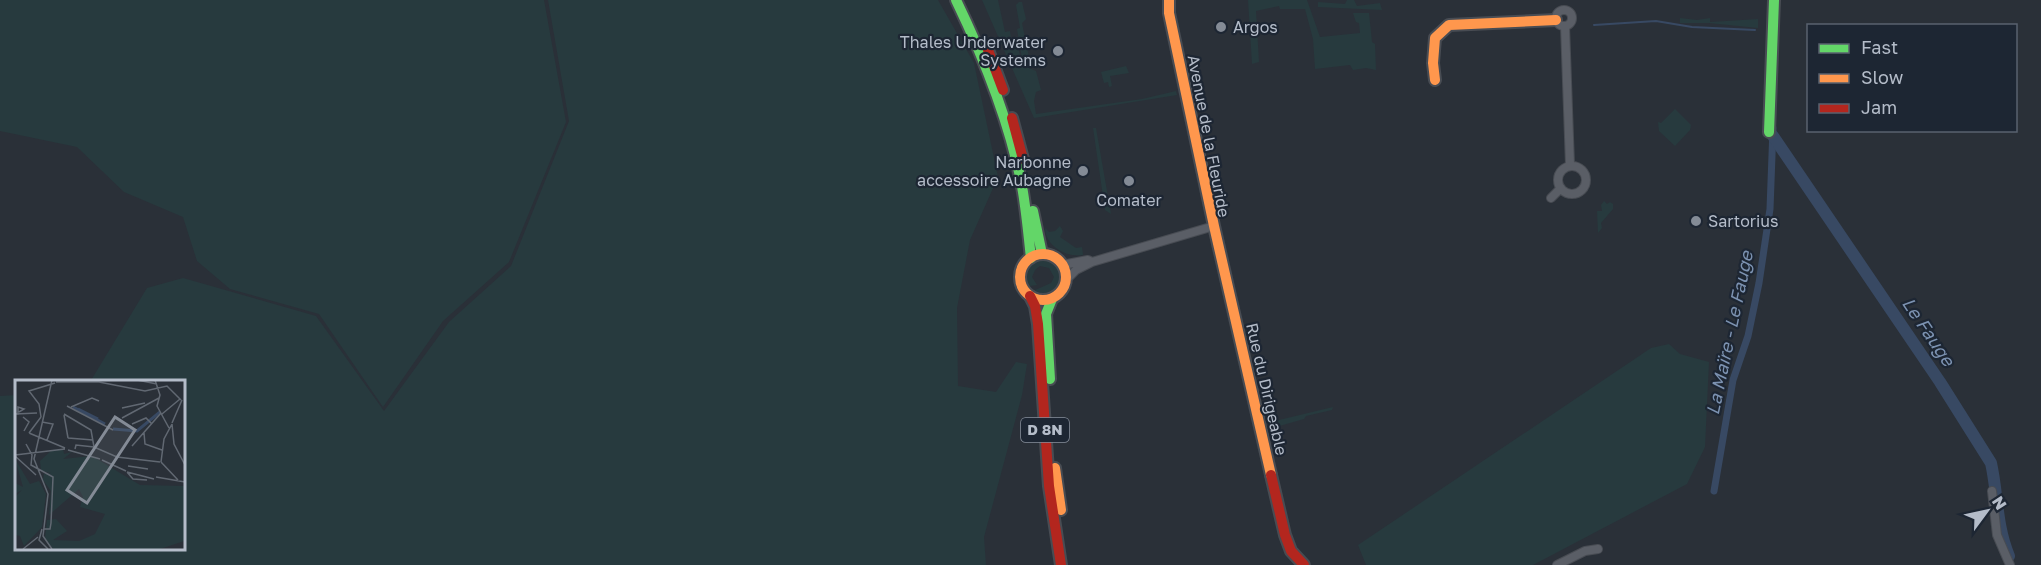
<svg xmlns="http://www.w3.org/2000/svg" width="2041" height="565" font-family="'Golos Text',sans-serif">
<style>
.green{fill:#273a3e}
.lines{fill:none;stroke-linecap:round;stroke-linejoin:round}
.stream{stroke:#384963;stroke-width:2}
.canal{stroke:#384963;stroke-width:7}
.river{stroke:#384963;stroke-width:12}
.street-casing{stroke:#484c53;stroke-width:10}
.fast-casing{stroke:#484c53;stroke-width:14}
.slow-casing{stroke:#484c53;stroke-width:14}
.jam-casing{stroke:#484c53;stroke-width:14}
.street{stroke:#5a5e66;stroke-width:8}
.fast{stroke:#63d668;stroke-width:10}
.slow{stroke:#ff974d;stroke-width:10}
.jam{stroke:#b3261e;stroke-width:10}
.poi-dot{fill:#848b96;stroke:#1d2633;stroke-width:2}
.labels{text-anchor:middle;stroke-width:4.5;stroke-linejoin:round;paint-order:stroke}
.shield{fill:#1d2633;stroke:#878f9c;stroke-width:1.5}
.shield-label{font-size:15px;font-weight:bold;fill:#b4bcc9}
.poi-label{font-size:16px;fill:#b4bcc9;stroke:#1d2633;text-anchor:start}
.street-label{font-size:16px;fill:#b4bcc9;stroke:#1d2633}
.water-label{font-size:18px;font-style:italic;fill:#7c92b1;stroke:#1d2633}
.inset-river{fill:none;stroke:#384963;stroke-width:3}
.inset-road{fill:none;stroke:#616872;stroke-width:1.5}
.view{fill:#848b96;fill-opacity:0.15;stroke:#848b96;stroke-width:3}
.inset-edge{fill:none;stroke:#b4bcc9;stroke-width:3}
</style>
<rect width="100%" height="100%" fill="#2a3038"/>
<path class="green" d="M0,0h544l22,122 -57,140 -66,59 -60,86 -64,-93 -89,-25 -33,-28 -14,-44 -59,-25 -47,-45 -77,-16z
M548,0h390l36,63 24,114 -28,63 -13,68 1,78 38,6 20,-30 11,2 -5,31 -38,142 2,28h-986v-169l16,-1v153h167v-166h-93l57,-94 36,-10 133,38 68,95 65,-89 62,-56 58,-145z
M982,0h16l7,32 5,-1 1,7 5,-1 6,28 14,6 5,19 -5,2 -2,9 2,13 106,-15 34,-8 1,4 -143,23z
M1248,0h59l13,37 40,-4 -1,-10 -3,-1 -3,-9h16l3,29 3,2 1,26 -10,-2 -13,2 -3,-5 -35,4 -2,-30 -8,-30h-25l-1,-3 -23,5 3,51 -7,2z
M1347,0h7l3,6 23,-3 2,7 -64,-3v-5l27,2z
M1019,2h3l4,17 -4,4 7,34 -7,2 -5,-30 3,-1 -4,-23z
M1680,18l17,2 13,-2v4l48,-3v9l-49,-5h-29z
M1126,66l3,7 -19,3 2,10 -3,1 -1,-5 -4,1 -3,-11z
M1675,109l16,16 -1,5 -15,16 -16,-15 -1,-9 3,1z
M1093,128h3l15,86 -6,-4z
M1604,201l3,3 3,-2 3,2v5l-12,14 1,5 -4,5 -1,-22h5l-1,-6z
M1060,226l3,5 -3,6 16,11 6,-1 1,8c-16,3 -38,-9 -38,-27l4,4 6,-1z
M1044,259l12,6 5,14c-5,13 -15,17 -28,12l18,-8 3,-6 -5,-9 -9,-2 -5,4 -3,7 5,8 -8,1c-7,-15 -1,-24 15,-27z
M1669,344l11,10 29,8 -4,85 -18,37 -154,81h-167l-8,-20 293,-197z
M1333,407l-1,3 -26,6 -2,3 -28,8 -1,-6z"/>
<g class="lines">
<path class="stream" d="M1594,25l62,-4 36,6 63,3"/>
<path class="canal" d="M1714,491l19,-111 15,-44 11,-53 11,-74 3,-81"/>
<path class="river" d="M1773,136l167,246 51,81c7,31 5,62 18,93"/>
<g class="street-casing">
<path id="street" d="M1556 18a8 8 0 1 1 16 0a8 8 0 1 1-16 0Z
M1565,26l5,139
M1558 180a14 14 0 1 1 28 0a14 14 0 1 1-28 0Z
M1551,198l10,-10
M1092,262l122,-36
M1062,265l26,-5 4,2 -16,8 -11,11
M1992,491l5,44 13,30
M1557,565l28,-14 13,-2"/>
</g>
<g class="fast-casing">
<path id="fast" d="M956,0c28,58 52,117 65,181 5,25 7,51 10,77
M1769,132l5,-132
M1033,211l9,43
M1050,379l-4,-65 6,-15"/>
</g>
<g class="slow-casing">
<path id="slow" d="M1169,0v13l45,213 57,249
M1435,80l-2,-17 2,-25 14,-13 107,-5
M1020 277a23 23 0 1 1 46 0a23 23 0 1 1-46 0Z
M1055,468l6,42"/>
</g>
<g class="jam-casing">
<path id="jam" d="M988,50l15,40
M1012,118l11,41
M1030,296l5,10 3,18 11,162 12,79
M1271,475l14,60 6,16 13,14"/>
</g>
<use href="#street" class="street"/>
<use href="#fast" class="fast"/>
<use href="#slow" class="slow"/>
<use href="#jam" class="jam"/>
</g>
<g class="poi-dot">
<circle cx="1221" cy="27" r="6"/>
<circle cx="1058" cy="51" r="6"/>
<circle cx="1083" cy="171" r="6"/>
<circle cx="1129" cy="181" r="6"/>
<circle cx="1696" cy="221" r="6"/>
</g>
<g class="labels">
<rect class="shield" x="1021" y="418" width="48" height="24" rx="4.5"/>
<g class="shield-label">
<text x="1045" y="435">D 8N</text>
</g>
<g class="poi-label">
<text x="1233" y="33">Argos</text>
<text x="1046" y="48" text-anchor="end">Thales Underwater<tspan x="1046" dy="18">Systems</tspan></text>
<text x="1071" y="168" text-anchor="end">Narbonne<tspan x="1071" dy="18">accessoire Aubagne</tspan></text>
<text x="1129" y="206" text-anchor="middle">Comater</text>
<text x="1708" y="227">Sartorius</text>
</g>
<g class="street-label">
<text transform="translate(1209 136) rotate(79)" y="6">Avenue de la Fleuride</text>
<text transform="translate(1267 389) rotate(77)" y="6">Rue du Dirigeable</text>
</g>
<g class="water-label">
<text transform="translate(1928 332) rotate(56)" y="6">Le Fauge</text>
<text transform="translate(1730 333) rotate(-78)" y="6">La Maïre - Le Fauge</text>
</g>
</g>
<g transform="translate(15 380)">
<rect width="170" height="170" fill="#2a3038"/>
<path d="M48,69l1,5 8,-2 -9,7 29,-3 48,29 44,1v55l-24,8h-107l-8,-11 2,-18 9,-1 11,12 -14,9 26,1 16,-7 10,-20 -25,-7 3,-10 -4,-8 -30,26 2,-24 -8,-11 1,-6 7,-1 -10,-2 -1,-10 12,-11zM0,79l15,25 9,-3 7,13 -4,33 -18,19 -4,-10 -5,-1v-38l7,-7 -7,4v-11l8,4z" fill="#273a3e"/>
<path class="inset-river" d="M58,27l32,17M63,29l20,10M98,49l24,2 23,-19"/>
<path class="inset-road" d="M122,0l20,4M140,0l5,15 -3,11 12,22M41,2h43l46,9 22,-5 14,14M52,26l46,24M56,27l21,-9 7,3M107,28l23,-5M0,34l22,-1M49,34l27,16 3,17M147,34l18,-15M3,35v-8l6,2 -5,3M49,35l4,23M8,37l6,5 -5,9M26,37l-2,-13 -10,-13 26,-8M107,38l37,-20M27,42l11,2 -6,16M157,43l10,-23M117,44l14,-6 6,6M157,44l2,20 11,21M14,53l36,15M14,53l12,-16M129,53l1,11 17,6M53,58l25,2M11,64l6,11 -1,10 22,12 -2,46 -1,6h-6M117,66l29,-33M60,69l1,-4 18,2 23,10 43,5M53,70l32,9M0,75l50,-6M0,76l21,19M87,80l24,11M146,82l17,18M146,82l3,-23 8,-15M113,86l20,3M112,92l6,7 14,1M112,92l27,7M141,97l29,5M27,149l-3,11 9,9M8,169l15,-12M37,169l-9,-13 5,-42 -14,-35 18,-79"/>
<path class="view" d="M100,37l20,13 -48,73 -20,-13z"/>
<rect width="170" height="170" class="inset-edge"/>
</g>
<rect x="1807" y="24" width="210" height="108" fill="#1d2633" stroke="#59626f" stroke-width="1.5"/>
<rect x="1819" y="44" width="30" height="9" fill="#63d668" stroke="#59626f" stroke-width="1.5"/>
<text x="1861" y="54" font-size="18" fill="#b4bcc9">Fast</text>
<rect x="1819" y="74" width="30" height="9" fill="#ff974d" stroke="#59626f" stroke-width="1.5"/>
<text x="1861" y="84" font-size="18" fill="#b4bcc9">Slow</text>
<rect x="1819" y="104" width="30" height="9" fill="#b3261e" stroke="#59626f" stroke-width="1.5"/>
<text x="1861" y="114" font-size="18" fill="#b4bcc9">Jam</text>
<g transform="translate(1987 511) rotate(57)" stroke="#1d2633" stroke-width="4.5" paint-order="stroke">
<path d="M0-4.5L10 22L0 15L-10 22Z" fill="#b4bcc9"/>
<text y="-9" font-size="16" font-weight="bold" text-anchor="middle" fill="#b4bcc9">N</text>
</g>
</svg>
